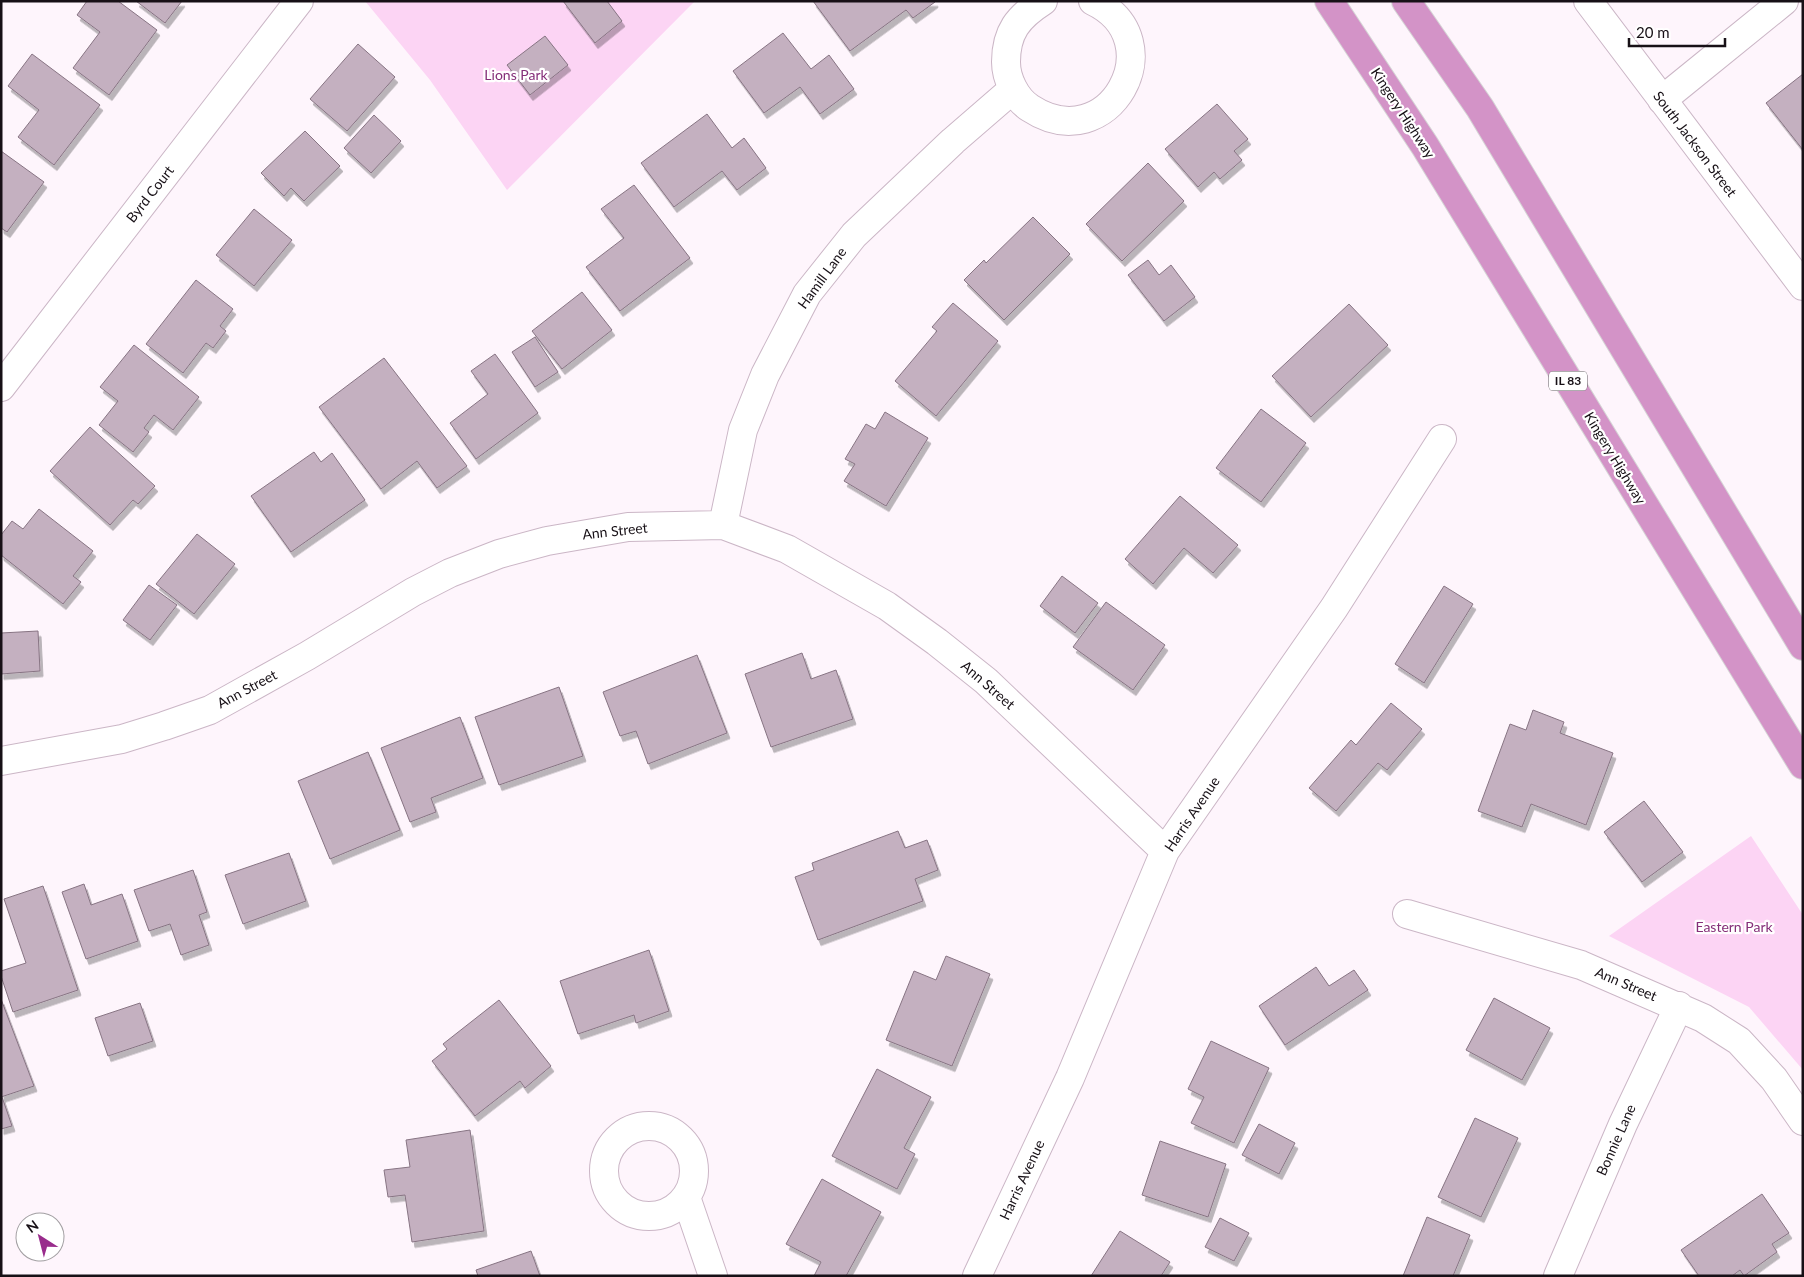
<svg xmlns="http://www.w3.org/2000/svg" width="1804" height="1277" font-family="Lato,sans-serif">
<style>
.green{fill:#fcd4f4}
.building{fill:#c4b0c0;stroke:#877483;filter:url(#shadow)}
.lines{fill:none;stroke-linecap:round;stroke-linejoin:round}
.minor-casing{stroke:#cbb6c6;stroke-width:30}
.highway-casing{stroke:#d5d4d5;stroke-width:30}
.minor{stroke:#fff;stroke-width:28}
.highway{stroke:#d393c7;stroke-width:28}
.labels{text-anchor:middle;stroke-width:4.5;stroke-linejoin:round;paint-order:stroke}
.shield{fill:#fff;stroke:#5d585c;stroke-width:1}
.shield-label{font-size:12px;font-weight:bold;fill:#171016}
.park-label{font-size:14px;fill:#852f79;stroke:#fff}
.street-label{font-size:14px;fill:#171016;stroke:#fff}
</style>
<defs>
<filter id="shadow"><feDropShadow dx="3" dy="5.5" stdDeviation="0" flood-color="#0004"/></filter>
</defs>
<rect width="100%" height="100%" fill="#fef5fc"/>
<path class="green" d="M365,1h330l-188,189 -77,-110z
M1751,836l52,79v155l-54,-63 -140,-71z"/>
<path class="building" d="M87,1h31l39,29 -48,65 -36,-27 27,-36 -23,-17z
M136,1h46l-17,22z
M563,1h44l15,20 -27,22z
M813,1h122v1l-22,16 -7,-8 -56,41z
M783,33l28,36 18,-14 25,34 -34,25 -20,-27 -36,26 -31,-42z
M545,36l23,29 -38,30 -23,-30z
M358,44l37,33 -48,54 -37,-32z
M32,54l68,51 -46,60 -36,-28 21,-27 -31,-24z
M1803,74v76l-37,-47z
M1217,104l31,35 -14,12 8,9 -22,19 -6,-7 -16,15 -33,-38z
M707,114l25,34 12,-10 22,30 -29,22 -15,-19 -48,36 -33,-44z
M374,115l27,26 -30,32 -27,-25z
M305,131l35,35 -36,35 -13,-13 -7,8 -23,-23z
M1,151l43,31 -37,50 -6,-4z
M1148,163l36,38 -62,60 -36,-37z
M634,185l56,73 -70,53 -34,-44 38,-29 -23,-29z
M254,209l38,31 -38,46 -38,-31z
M1033,217l37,37 -66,66 -40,-40 20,-20 2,3z
M1148,260l11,15 12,-10 24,32 -31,24 -36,-46z
M196,280l37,29 -13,17 6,5 -13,17 -7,-5 -23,30 -37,-29z
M582,292l30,38 -50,39 -30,-38z
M953,303l45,38 -62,75 -41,-35 42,-50 -5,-4z
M1349,304l39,41 -77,72 -39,-41z
M535,337l23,35 -23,15 -23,-35z
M134,345l65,52 -26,33 -19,-15 -10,13 5,4 -16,20 -34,-27 19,-24 -18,-14z
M495,354l43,59 -62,46 -26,-36 38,-29 -17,-23z
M384,358l83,108 -30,22 -20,-27 -36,28 -62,-82z
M1261,409l45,34 -45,59 -45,-34z
M885,412l43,26 -42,68 -42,-25 11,-17 -10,-5 21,-35 9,5z
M90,427l65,59 -17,18 -5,-4 -23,25 -60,-54z
M314,452l7,10 11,-9 33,47 -74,52 -40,-56z
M1180,496l58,49 -25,28 -29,-25 -31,36 -28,-25z
M39,509l54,42 -20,25 8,6 -18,22 -62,-49v-20l11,-14 11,8z
M197,534l38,30 -41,50 -38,-30z
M1062,576l36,27 -23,30 -35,-27z
M149,585l28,20 -27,35 -27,-20z
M1444,586l29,18 -49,79 -29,-19z
M1106,602l59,43 -32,45 -60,-43z
M38,631l2,40 -39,3v-41z
M802,653l9,26 25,-9 17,49 -82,28 -26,-73z
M697,655l30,78 -79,31 -12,-33 -16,5 -17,-44z
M559,687l24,69 -84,29 -24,-68z
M1391,703l31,26 -35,41 -9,-7 -42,48 -27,-23 42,-48 5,5z
M1533,710l31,12 -4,11 53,20 -27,72 -55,-21 -9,23 -44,-16 32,-87 16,6z
M460,717l23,61 -52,20 5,14 -26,10 -29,-74z
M368,752l32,78 -70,29 -32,-78z
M1644,801l39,51 -41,30 -38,-50z
M898,831l7,17 22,-8 11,30 -23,9 8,22 -105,39 -23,-63 19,-7 -2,-7z
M289,853l17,48 -63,23 -18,-49z
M193,870l14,42 -8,3 10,30 -28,10 -11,-31 -21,7 -15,-41z
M84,884l7,21 31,-11 16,47 -52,18 -24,-67z
M43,886l35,104 -65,22 -12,-36v-5l25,-8 -22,-64z
M649,950l20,61 -33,12 -2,-8 -56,19 -18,-53z
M946,956l44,18 -38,92 -66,-26 28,-69 22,9z
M1316,967l13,19 25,-16 14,20 -83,55 -26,-39z
M1494,998l56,30 -28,52 -56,-30z
M1,999l33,87 -33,11z
M499,1000l52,66 -26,22 -5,-7 -45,35 -43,-55 15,-12 -4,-5z
M140,1003l13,38 -45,15 -13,-38z
M1211,1041l58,27 -35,75 -43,-20 13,-26 -16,-8z
M877,1069l54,28 -27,51 11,6 -18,35 -65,-33z
M1,1094l11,32 -11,3z
M1475,1118l43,20 -37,79 -43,-20z
M1259,1124l36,19 -16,31 -37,-19z
M470,1130l14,101 -72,11 -7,-47 -17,2 -4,-27 26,-3 -4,-27z
M1160,1141l66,23 -18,53 -66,-22z
M822,1179l59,33 -35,64h-32l7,-14 -35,-18z
M1762,1194l27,39 -17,11 5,8 -33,24 -4,-6 -8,6h-33l-18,-26z
M1427,1217l43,18 -17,41h-50z
M1220,1218l29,15 -15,28 -29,-14z
M1120,1231l50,31 -9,14h-70z
M531,1251l9,25h-62l-2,-6z"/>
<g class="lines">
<g class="minor-casing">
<path id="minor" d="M1043,1c-25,16 -37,31 -37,61 0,17 10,37 24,46 79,52 145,-68 63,-107
M1588,1l215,285
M1662,100l122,-99
M1,387l298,-386
M723,525l20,-95 22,-55 42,-81 47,-59 99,-94 60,-52
M1,761l121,-22 42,-13 46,-16 97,-54 106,-64 37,-19 49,-19 48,-13 81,-14 95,-2 64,24 100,57 50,36 49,39 179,170
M1407,914l174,51 122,53 36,23 35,38 29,42
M604 1171a45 45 0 1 1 90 0a45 45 0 1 1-90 0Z
M686,1197l27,79
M977,1276l93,-198 95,-227 169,-243 108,-169
M1558,1276l65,-152 56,-118"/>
</g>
<g class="highway-casing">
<path id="highway" d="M1329,1l96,145 378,619
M1406,1l74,107 323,538"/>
</g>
<use href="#minor" class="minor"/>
<use href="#highway" class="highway"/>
</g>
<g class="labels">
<rect class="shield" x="1549" y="371.5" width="38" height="19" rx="4"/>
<g class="shield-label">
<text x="1568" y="385">IL 83</text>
</g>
<g class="park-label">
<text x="516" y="80">Lions Park</text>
<text x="1734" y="932">Eastern Park</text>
</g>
<g class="street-label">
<text transform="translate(1403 113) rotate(57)" y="5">Kingery Highway</text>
<text transform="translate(1695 144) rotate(53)" y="5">South Jackson Street</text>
<text transform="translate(150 194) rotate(-52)" y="5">Byrd Court</text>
<text transform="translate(822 278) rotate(-54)" y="5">Hamill Lane</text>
<text transform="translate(1615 458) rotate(59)" y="5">Kingery Highway</text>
<text transform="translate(615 531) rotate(-6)" y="5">Ann Street</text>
<text transform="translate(988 685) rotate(41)" y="5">Ann Street</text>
<text transform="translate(247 689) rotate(-28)" y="5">Ann Street</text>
<text transform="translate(1192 814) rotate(-56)" y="5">Harris Avenue</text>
<text transform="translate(1626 984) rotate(23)" y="5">Ann Street</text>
<text transform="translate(1616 1140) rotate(-66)" y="5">Bonnie Lane</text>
<text transform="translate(1022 1180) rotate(-65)" y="5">Harris Avenue</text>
</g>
</g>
<rect width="1804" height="1277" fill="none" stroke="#171016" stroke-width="5"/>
<g transform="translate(40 1237) rotate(324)"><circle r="24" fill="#ffffff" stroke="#a29fa2"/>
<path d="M0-4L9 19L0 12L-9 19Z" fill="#992c8c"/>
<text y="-8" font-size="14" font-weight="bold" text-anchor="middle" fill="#171016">N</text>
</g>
<path d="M1629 38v8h96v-8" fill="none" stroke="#171016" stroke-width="2.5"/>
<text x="1636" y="38" font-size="15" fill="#171016" stroke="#ffffff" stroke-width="4" paint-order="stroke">20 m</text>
</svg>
